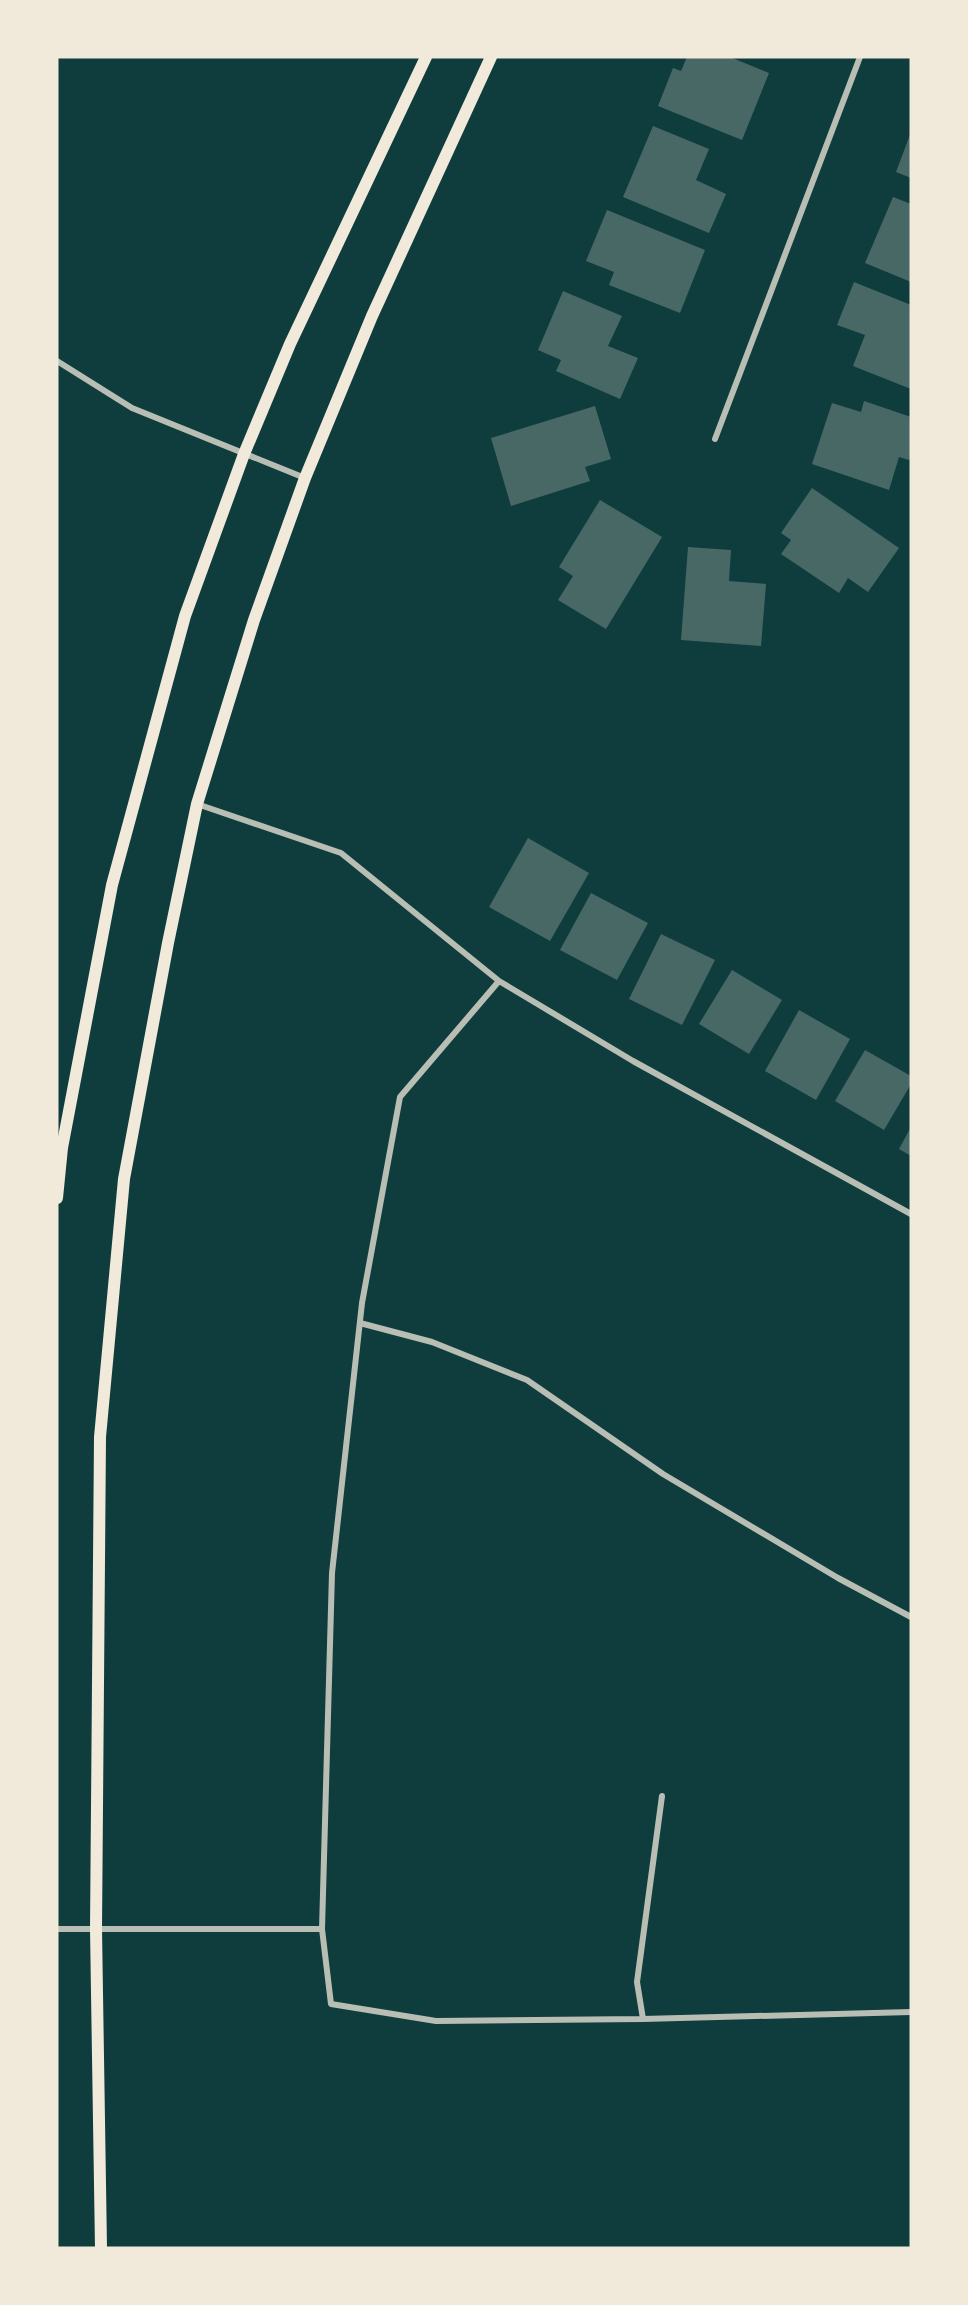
<svg xmlns="http://www.w3.org/2000/svg" width="968" height="2305" font-family="'DM Sans',sans-serif">
<style>
.building{fill:#486865}
.lines{fill:none;stroke-linecap:round;stroke-linejoin:round}
.minor{stroke:#b8beb3;stroke-width:6}
.secondary{stroke:#f1e9da;stroke-width:12}
</style>
<rect width="100%" height="100%" fill="#0f3d3e"/>
<path class="building" d="M687,57h43l39,16 -27,67 -84,-34 15,-38 8,3z
M653,126l56,23 -13,31 30,14 -17,39 -86,-36z
M911,132v46l-15,-6z
M893,197l18,7v78l-46,-19z
M607,210l98,40 -25,63 -71,-28 5,-13 -28,-11z
M854,282l57,23v84l-58,-23 12,-31 -28,-10z
M563,291l59,25 -14,30 30,12 -18,41 -64,-28 5,-11 -23,-10z
M864,401l47,16v38l-2,5 -10,-3 -10,33 -77,-26 20,-61 29,9z
M595,406l16,53 -26,8 5,14 -79,25 -20,-68z
M812,488l87,60 -31,44 -20,-14 -9,15 -58,-39 10,-14 -10,-7z
M600,500l62,37 -56,92 -48,-29 15,-24 -14,-9z
M688,547l43,3 -2,31 37,3 -5,62 -80,-6z
M528,838l61,35 -39,68 -61,-34z
M591,893l57,30 -31,57 -57,-30z
M661,934l54,26 -33,65 -53,-26z
M732,970l50,30 -33,54 -50,-30z
M799,1010l51,29 -34,61 -51,-29z
M865,1050l46,26v8l-27,46 -49,-29z
M911,1127v29l-12,-7z"/>
<g class="lines">
<path class="minor" d="M57,361l75,47 173,70
M715,439l145,-382
M197,804l144,49 158,128 134,80 278,153
M499,981l-99,116 -38,206 -30,270 -10,356 9,75 105,17 207,-2 268,-7
M360,1323l72,19 95,38 136,94 175,104 73,39
M57,1929h265
M643,2019l-6,-37 25,-186"/>
<path class="secondary" d="M57,1198l5,-50 50,-263 73,-269 59,-162 46,-110 136,-287
M101,2248l-5,-319 4,-492 24,-258 44,-236 29,-139 57,-184 51,-142 67,-162 119,-259"/>
</g>
<rect width="968" height="2305" fill="none" stroke="#f1e9da" stroke-width="117"/>
</svg>
